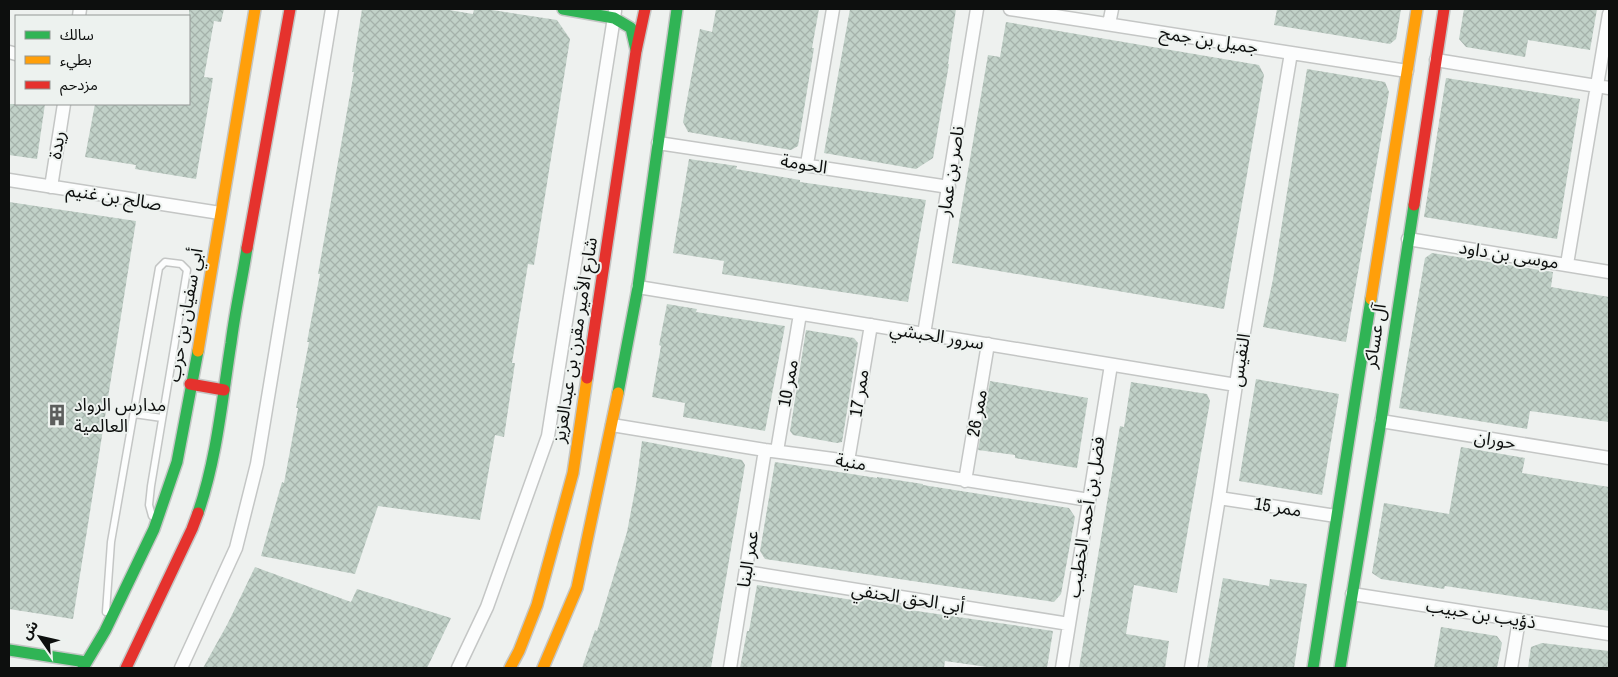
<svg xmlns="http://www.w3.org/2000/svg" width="1618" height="677" font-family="'Archivo Narrow','Noto Sans Arabic',sans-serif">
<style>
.building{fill:url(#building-cross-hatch)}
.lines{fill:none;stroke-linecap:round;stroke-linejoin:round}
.lane-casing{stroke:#c4c6c5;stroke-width:9}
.street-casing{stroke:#c4c6c5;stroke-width:15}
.fast-casing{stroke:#c4c6c5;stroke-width:14}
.slow-casing{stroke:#c4c6c5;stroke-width:14}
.jam-casing{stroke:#c4c6c5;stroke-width:14}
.lane{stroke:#fcfdfd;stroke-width:6}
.street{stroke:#fcfdfd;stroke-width:12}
.fast{stroke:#30b455;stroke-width:11}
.slow{stroke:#ff9f0a;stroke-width:11}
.jam{stroke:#e5322d;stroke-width:11}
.labels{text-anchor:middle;stroke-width:4;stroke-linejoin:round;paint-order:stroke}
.street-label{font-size:18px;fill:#0d0f0e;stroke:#edf2ef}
.poi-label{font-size:18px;fill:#0d0f0e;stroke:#edf2ef;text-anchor:start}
</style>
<defs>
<pattern id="building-cross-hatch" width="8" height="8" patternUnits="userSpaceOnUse" patternTransform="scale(1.25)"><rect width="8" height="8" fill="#c1d1c8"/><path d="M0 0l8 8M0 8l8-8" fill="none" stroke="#a5b2ab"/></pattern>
</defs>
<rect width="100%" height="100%" fill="#eef1ef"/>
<path class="building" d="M189,9h35l-3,13 -7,-1 -10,56 9,1 -17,101 -61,-10 1,-4 -51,-8 10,-53h94z
M362,9h81l30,5 1,-5h11l72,11 13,19 -36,226 -6,-1 -16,99h3l-11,74 -9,-2 -15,85 -102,-14 -23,68 -94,-18 21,-74 2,1 14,-75h-2l13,-66h-2l13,-68h-2l36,-202h-2z
M716,9h103l-7,39h2l-16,98 -7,4 -103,-18 -5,-10 17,-93 12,3z
M850,9h106l-8,55h1l-16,94 -17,11 -92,-16z
M1277,9h124l-5,30 -6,5 -116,-19z
M1464,9h133l-7,41 -62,-10 -3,17 -59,-10 -7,-8z
M1006,22l253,43 5,10 -40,234 -272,-46 36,-208 12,2z
M1307,69l78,13 4,10 -43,250 -83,-15 10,-48z
M1446,78l134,21 -23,140 -133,-22z
M9,104h36l-8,55 -28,-4z
M689,159l48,7 -1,3 64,11v2l126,18 -18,102 -186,-28 2,-13 -51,-8z
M9,202l127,19 -63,398 -64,-10z
M1432,253l121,19 -2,15 58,10v125l-79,-11 -3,18 -128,-21 26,-150z
M667,304l30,5 -1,3 89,14 -20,105 -82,-14 2,-14 -33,-6 9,-51 -2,-1z
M806,330l48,8 4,5 -16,99 -5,1 -44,-8 -3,-4z
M1256,379l83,15 -17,101 -83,-14z
M990,381l98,17 -11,70 -62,-10v-3l-37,-5z
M1131,382l76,12 3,7 -33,192 -43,-8 -8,49 43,7 -4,27h-86l41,-242 4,1z
M642,441l100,19 3,5 -34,203h-129l13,-38 2,1 30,-99 9,-47z
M1461,447l64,11 -3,15 87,14v124l-164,-25 -1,3 -63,-10 -9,-6 12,-70 65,11z
M775,462l102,16v-1l46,7v1l146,23 6,9 -14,77 -7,8 -289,-43 -5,-8z
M255,567l96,35 6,-13 94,29 -24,50h-224l25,-45z
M1223,578l46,8 1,-7 37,5 -13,84h-87z
M757,585l102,16v-3l45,8 -1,3 150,22 -6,37h-53l-49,-7 -1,7h-204l7,-37h2z
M1441,627l56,9 5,7 -5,25h-63z
M1542,643l67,8v17h-81l3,-21z"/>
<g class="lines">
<g class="lane-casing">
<path id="lane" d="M134,414l28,4
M106,612l5,-70 48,-274 6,-6 16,2 6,6 -36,216 -2,19 3,11"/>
</g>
<g class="street-casing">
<path id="street" d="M1010,9l397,62
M79,16l1,-7
M1109,24l3,-15
M9,52l7,2
M1436,60l173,28
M658,143l291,44
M807,164l26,-155
M9,180l211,33
M51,187l13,-83
M1408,239l201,33
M1567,264l42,-250
M638,287l598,98
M924,334l53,-325
M1381,421l228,37
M612,425l153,25 83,11 241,39
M777,451l23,-137
M848,461l23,-136
M965,481l23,-137
M1219,498l117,18
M746,572l323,52
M1352,594l257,40
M181,668l55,-120 21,-84 75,-455
M458,668l29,-61 61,-171 67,-425
M730,668l35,-218
M1062,668l49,-303
M1191,668l28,-170 24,-160 48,-285
M1511,668l8,-48"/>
</g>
<g class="fast-casing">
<path id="fast" d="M563,9l51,9 17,10 5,22
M618,393l20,-106 39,-278
M198,513c19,-55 24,-113 33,-170 4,-32 11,-63 16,-95
M9,650l77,12
M83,668l22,-37 49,-102 23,-67 21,-111
M1313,668l58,-369
M1340,668l41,-247 33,-216"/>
</g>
<g class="slow-casing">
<path id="slow" d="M1371,299l46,-290
M198,351l57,-342
M510,668l9,-17 18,-46 36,-132 14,-95
M543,668l34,-80 41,-195"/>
</g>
<g class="jam-casing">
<path id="jam" d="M1414,205l30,-196
M247,248l43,-239
M587,378l49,-327 9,-42
M190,384l34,6
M126,668l66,-139 6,-16"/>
</g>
<use href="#lane" class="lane"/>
<use href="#street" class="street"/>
<use href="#fast" class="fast"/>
<use href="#slow" class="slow"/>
<use href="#jam" class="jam"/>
</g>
<defs>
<g id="building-bare" transform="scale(1.725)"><path d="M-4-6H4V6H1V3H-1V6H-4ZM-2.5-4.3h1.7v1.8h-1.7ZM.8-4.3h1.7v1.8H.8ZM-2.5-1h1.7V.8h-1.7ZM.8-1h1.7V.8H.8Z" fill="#5c5e5d" stroke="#edf2ef" stroke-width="2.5" paint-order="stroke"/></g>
</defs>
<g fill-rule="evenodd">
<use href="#building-bare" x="57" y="415"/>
</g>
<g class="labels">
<g class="street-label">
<text transform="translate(1209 40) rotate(9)" y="6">جميل بن جمح</text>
<text transform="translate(57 145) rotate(-81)" y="6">ريدة</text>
<text transform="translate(804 164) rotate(9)" y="6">الحومة</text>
<text transform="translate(951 171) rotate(-81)" y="6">ناصر بن عمار</text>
<text transform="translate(114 197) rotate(9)" y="6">صالح بن غنيم</text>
<text transform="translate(1509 255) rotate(9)" y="6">موسى بن داود</text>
<text transform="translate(185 315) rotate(-80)" y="6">أبي سفيان بن حرب</text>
<text transform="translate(937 336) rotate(9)" y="6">سرور الحبشي</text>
<text transform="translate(1375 336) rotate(-81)" y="6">آل عساكر</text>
<text transform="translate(575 340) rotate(-81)" y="6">شارع الأمير مقرن بن عبدالعزيز</text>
<text transform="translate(1240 360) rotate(-81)" y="6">النفيس</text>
<text transform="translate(788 383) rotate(-80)" y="6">ممر 10</text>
<text transform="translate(859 393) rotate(-81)" y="6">ممر 17</text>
<text transform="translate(977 413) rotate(-80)" y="6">ممر 26</text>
<text transform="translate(1495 440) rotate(9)" y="6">حوران</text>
<text transform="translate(851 462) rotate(9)" y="6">منية</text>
<text transform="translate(1278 507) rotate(9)" y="6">ممر 15</text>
<text transform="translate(1086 517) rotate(-81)" y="6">فضل بن أحمد الخطيب</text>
<text transform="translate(748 559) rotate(-81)" y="6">عمر البنا</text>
<text transform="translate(908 598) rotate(9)" y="6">أبي الحق الحنفي</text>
<text transform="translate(1481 614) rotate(9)" y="6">ذؤيب بن حبيب</text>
</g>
<g class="poi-label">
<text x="74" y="411">مدارس الرواد<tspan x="74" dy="21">العالمية</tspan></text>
</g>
</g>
<rect width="1618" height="677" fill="none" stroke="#0d0f0e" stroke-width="20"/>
<rect x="15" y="15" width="175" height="90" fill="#edf2ef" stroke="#939795"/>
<rect x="25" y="31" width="25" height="8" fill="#30b455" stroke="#939795"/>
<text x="60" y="40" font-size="15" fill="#0d0f0e">سالك</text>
<rect x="25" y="56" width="25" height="8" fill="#ff9f0a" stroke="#939795"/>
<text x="60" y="65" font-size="15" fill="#0d0f0e">بطيء</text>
<rect x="25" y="81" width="25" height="8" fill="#e5322d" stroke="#939795"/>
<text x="60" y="90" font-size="15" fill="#0d0f0e">مزدحم</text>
<g transform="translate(40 637) rotate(304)" stroke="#edf2ef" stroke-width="4" paint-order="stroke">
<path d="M0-4L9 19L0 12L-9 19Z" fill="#0d0f0e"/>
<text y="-8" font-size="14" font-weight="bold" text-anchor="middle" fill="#0d0f0e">ش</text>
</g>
</svg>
